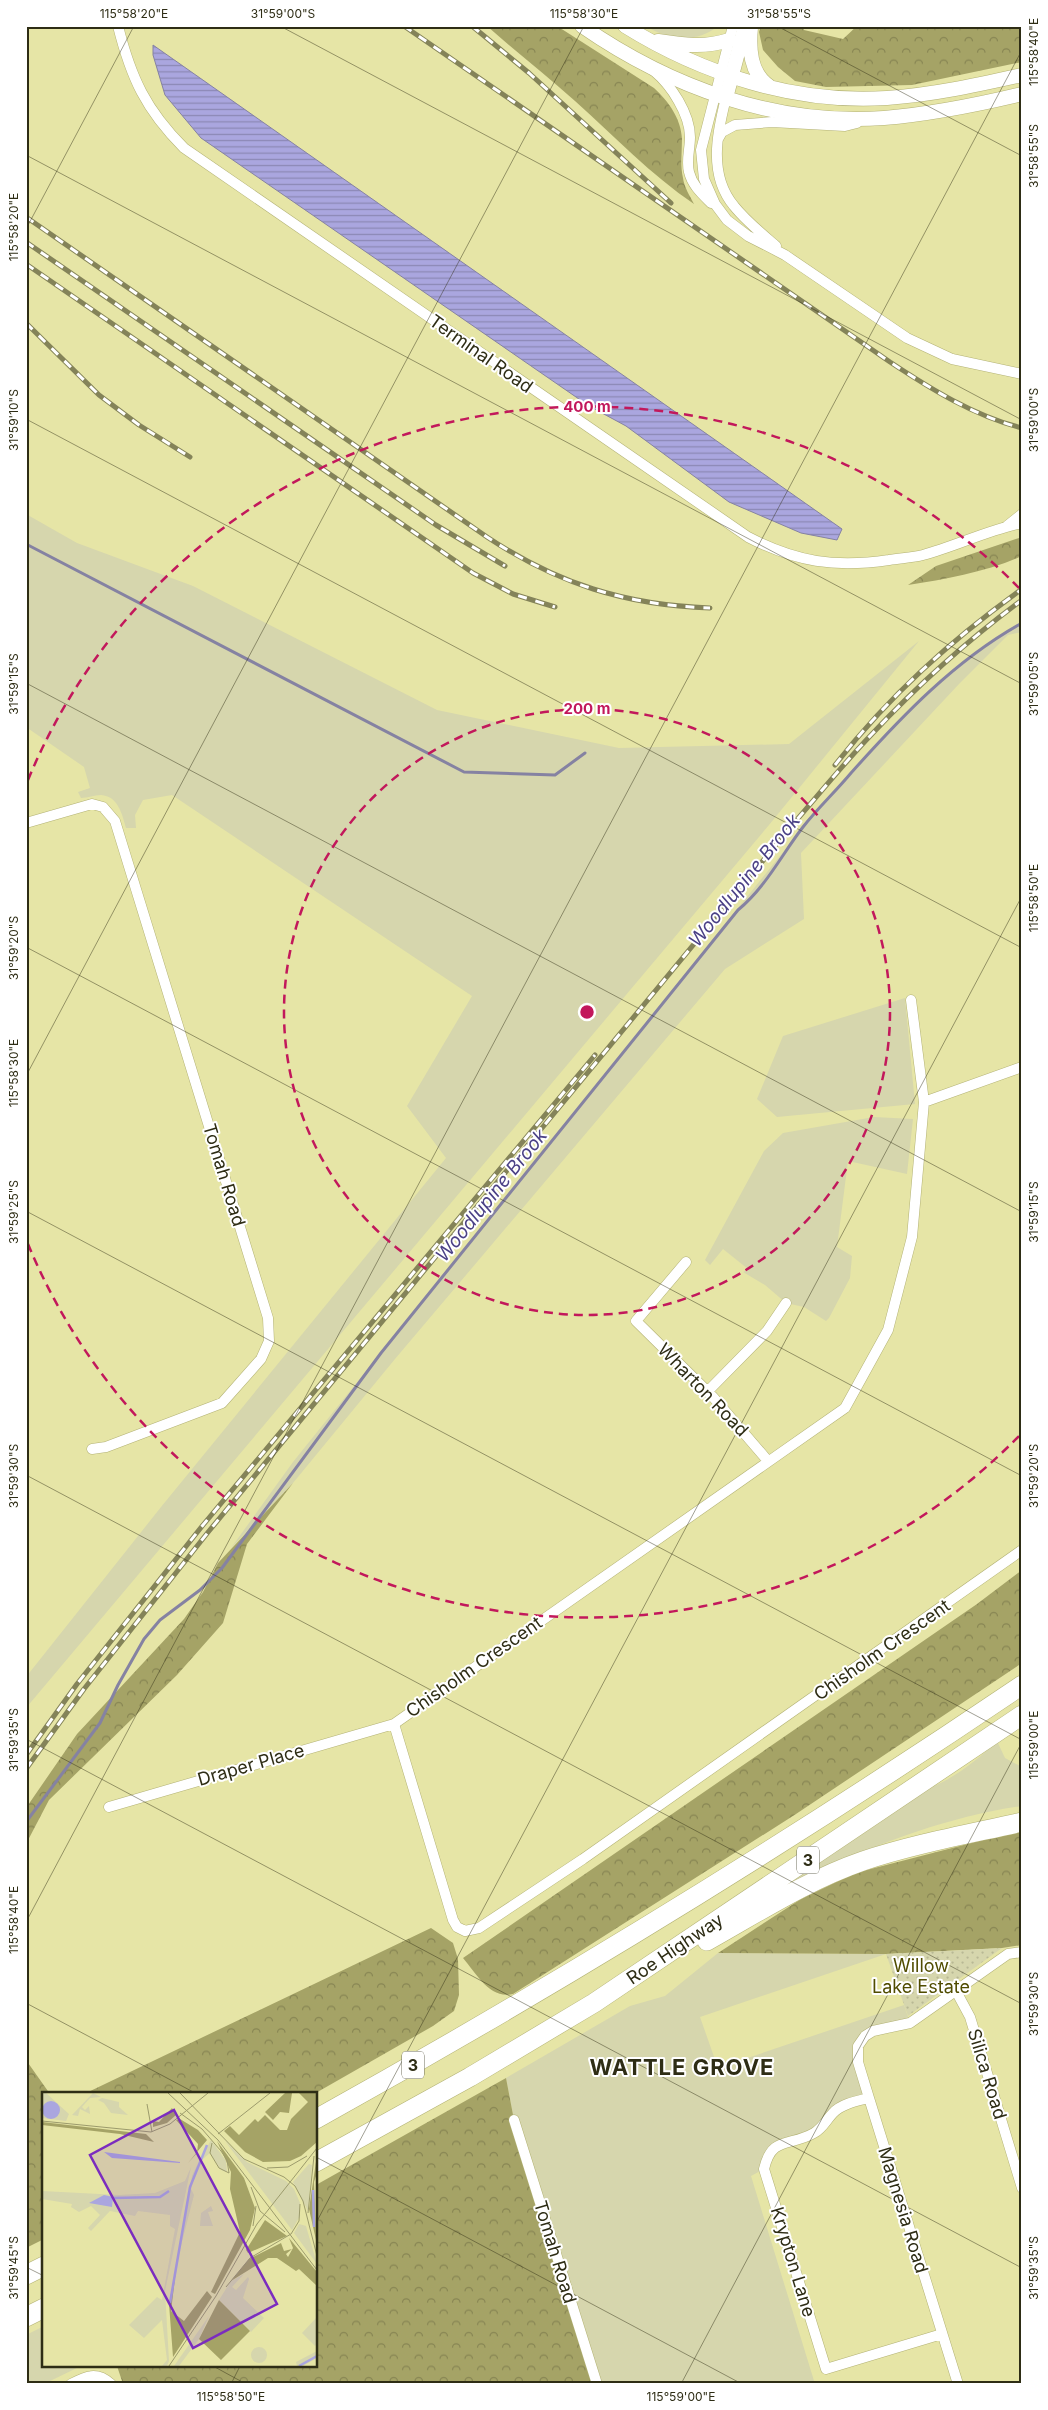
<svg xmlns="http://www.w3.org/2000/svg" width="1048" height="2410" font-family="Inter,sans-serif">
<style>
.grass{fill:#d6d6ad}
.forest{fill:url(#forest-crowns)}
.park{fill:url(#park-dots)}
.water{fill:url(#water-rules);stroke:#8582a2}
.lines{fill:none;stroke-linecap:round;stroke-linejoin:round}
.stream{stroke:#8582a2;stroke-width:3}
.minor-casing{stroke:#b3b275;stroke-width:11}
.secondary-casing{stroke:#b3b275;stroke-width:15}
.motorway-casing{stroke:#b3b275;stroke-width:20}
.minor{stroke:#fff;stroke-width:10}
.secondary{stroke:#fff;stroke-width:14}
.motorway{stroke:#fff;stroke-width:19}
.rail-casing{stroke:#848359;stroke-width:5}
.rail{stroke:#fff;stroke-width:3;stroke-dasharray:9;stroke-linecap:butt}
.ticks{fill:none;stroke:#2e2d15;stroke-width:1;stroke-opacity:0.45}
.ring{fill:none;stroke:#c2185b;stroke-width:2.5;stroke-dasharray:9 6}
.labels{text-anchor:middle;stroke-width:4;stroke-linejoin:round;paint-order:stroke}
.shield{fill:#fff;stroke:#6d6c5b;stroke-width:1}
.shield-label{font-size:16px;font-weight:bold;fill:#2e2d15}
.street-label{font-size:18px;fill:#2e2d15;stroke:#fff}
.park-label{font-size:18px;fill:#504c00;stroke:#fff}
.water-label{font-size:19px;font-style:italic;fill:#4b4186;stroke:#fff}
.district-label{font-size:22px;font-weight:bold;letter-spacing:1px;fill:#2e2d15;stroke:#fff}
.inset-river{fill:none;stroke:#aaa6df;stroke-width:2.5}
.inset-road{fill:none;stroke:#9c9b6c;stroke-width:1}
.view{fill:#7b2cbf;fill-opacity:0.15;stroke:#7b2cbf;stroke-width:2.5}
.inset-edge{fill:none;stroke:#2e2d15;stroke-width:2.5}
.centre{fill:#c2185b;stroke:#fff;stroke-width:2.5}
.ring-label{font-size:15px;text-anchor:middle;font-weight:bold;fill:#c2185b;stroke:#fff;stroke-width:4;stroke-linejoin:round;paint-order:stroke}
.neatline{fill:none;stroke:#2e2d15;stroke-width:2}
.ticks-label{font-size:12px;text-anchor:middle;fill:#2e2d15}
</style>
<defs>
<pattern id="forest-crowns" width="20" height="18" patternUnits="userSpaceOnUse" patternTransform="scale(1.25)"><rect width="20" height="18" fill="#a5a366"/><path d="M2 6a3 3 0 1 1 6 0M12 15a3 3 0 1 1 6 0" fill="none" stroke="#878553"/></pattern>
<pattern id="park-dots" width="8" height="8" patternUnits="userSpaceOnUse" patternTransform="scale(1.25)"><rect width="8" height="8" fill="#d6d6ad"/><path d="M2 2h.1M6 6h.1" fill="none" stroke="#b8b894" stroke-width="1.8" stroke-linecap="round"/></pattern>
<pattern id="water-rules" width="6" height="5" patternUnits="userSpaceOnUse" patternTransform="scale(1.25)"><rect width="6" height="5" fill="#aaa6df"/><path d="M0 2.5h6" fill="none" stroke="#8b88b4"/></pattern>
</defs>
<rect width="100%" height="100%" fill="#e6e5a6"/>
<path class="grass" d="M646,26h72c-22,18 -50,14 -72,0z
M26,514l51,29 116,43 244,124 182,38 170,-4 130,-103 -150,184 -743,883v-31l135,-170 285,-349 -39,-52 65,-110 -300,-201 -29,5 -8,15 1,13h-10c-4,-14 -8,-32 -25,-33 -7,0 -13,3 -20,3l-3,-6 12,-4 -6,-21 -58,-40z
M1022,623v9l-14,3 -49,49 -158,169 3,66 -79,50 -330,390 -102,124 -62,65 62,-86 511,-636c65,-73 130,-155 218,-203z
M905,998l10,106 -138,13 -20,-18 26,-63z
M874,1117l39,2 -6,55 -59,-13 -11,86 15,9 -2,22 -21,40 -3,3 -22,-14 -18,-4 -21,-18 -22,-13 5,-3 -25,-20 -13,16 -5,-5 59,-109 19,-18z
M997,1741l8,17 17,9v39c-69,10 -140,35 -202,66 -25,12 -49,27 -73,40l179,-124c22,-4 55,-31 71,-47z
M718,1953l168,1 -186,63 18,51 186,-63 6,18 -37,8 -15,15 11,52 -24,7 -22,22 -49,21 -10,21 -13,7 64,208h-218l-83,-264 -8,-42 124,-72 35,-10z
M44,2326v40h37l-37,18h-18v-49z"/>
<path class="forest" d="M487,26h70l97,62c14,13 27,30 28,51 0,13 -2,26 1,39 1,9 7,18 11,26 -43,-29 -80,-68 -119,-103 -29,-26 -59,-49 -88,-75z
M761,26h41l2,4 39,9 14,-13h165v36l-110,23 -86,2 -31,-6 -17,-14 -15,-17 -4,-18z
M1022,537v19c-36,16 -76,23 -114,29l28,-19z
M293,1483l-46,61 -24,79 -46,52 -128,125 -23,44v-36l51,-74 107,-115 19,-27 15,-29z
M1022,1570v93l-226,151 -283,180c-23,6 -37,-21 -50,-36l514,-354z
M1022,1830v115l-20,3 -116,6 -168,-1 83,-54 54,-26z
M431,1928l22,15 5,16 1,36 -5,16 -21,15 -119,68h-230z
M26,2060l24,34h-6v145l-18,9z
M506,2078l8,42 83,264h-474l-6,-18h199v-181z"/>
<path class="park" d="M1002,1948l-94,68 -22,-62z"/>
<path class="water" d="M153,45l689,484 -5,11 -36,-7 -72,-31 -103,-76 -37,-20 -388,-268 -36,-43 -12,-40z"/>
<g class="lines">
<path class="stream" d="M26,544l438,228 91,3 30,-22
M26,1822l74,-99 18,-38 26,-46 16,-19 40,-30 22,-22 159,-215 357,-443c28,-23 44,-56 65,-83 15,-19 33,-36 48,-54 50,-56 104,-113 171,-150"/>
<g class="minor-casing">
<path id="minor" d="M118,26c13,52 28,84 66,122l564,389c48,25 87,31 141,23 11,-2 23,-2 34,-5 33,-9 65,-25 99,-32
M733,26l-32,124 3,29 11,25 12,16 21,16 37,19 122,83 45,21 70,15
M654,71c17,14 36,43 36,66 0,12 -4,24 -1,35 3,13 13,22 22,31
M726,98c-9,35 -18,77 8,108 12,15 28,28 42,40
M718,139l4,-7 13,-7 37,-3 73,4 12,-3
M1007,526l15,-12
M26,823l66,-19 11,3 12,14 153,497 1,23 -8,18 -39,44 -116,44 -14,2
M911,1000l13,102
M1022,1067l-98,35 -12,135 -24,93 -43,78 -451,316 59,196 4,7 8,4 14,-3 104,-69 439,-309
M686,1262l-50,59 77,76 55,64
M708,1391l59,-60 19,-28
M109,1807l285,-83
M956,1991l14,26 52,171
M869,2098c-12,3 -28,6 -36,15 -7,7 -10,15 -19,20 -24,14 -42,2 -50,36l62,200 116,-35
M514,2120l83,264
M71,2384c15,-8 26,-13 40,0
M958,2384l-89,-286 -11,-36v-16l7,-10 8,-5 37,-8 98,-69 14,-2"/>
</g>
<g class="secondary-casing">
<path id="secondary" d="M582,26c88,61 194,100 302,92 47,-4 92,-13 138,-24
M625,26c77,48 170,78 262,72 46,-3 90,-13 135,-23
M751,27c-2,22 -1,46 18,59
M658,41c25,4 47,7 71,-1
M726,98l19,-72"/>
</g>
<g class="motorway-casing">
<path id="motorway" d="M707,1941c50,-28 101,-61 156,-80 51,-17 106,-27 159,-39
M316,2119c241,-134 477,-279 706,-434
M316,2162l154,-85 124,-74 428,-288
M26,2275l18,-9
M26,2317l18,-9"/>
</g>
<use href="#minor" class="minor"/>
<use href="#secondary" class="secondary"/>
<use href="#motorway" class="motorway"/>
<g class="rail-casing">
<path id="rail" d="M404,26l486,336c41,27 84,54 132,66
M472,26l57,47 142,130
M26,217l461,320c71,47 138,68 223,71
M26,242l410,283 69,41
M26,264l447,309 40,21 42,13
M26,323l73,72 40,30 51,32
M835,765c55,-70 115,-124 187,-176
M26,1755l51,-71 126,-159 392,-470
M26,1769l58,-80 125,-158 585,-708c26,-30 51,-61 78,-89 46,-49 96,-94 150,-134"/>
</g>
<use href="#rail" class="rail"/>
</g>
<path class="ticks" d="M280,26l742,394M777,26l245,130M26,155l996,529M26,229l108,-203M26,419l996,529M26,683l996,529M26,947l996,529M26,1076l558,-1050M26,1211l996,529M26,1475l996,529M26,1739l996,529M26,1922l996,-1872M26,2003l171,91M316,2157l426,227M316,2223l706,-1327M26,2267l18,9M213,2366l33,18M231,2384l9,-18M681,2384l341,-642"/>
<g class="ring">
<circle cx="587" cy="1012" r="303"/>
<path d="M1019 1436A605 605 0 0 1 28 1244M28 780A605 605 0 0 1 1019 588"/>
</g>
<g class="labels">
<g class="shield">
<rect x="797" y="1846.5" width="22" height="27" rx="4"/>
<rect x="402" y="2051.5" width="22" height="27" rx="4"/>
</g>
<g class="shield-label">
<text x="808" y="1866">3</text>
<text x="413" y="2071">3</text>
</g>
<g class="street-label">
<text transform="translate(481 354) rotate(35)" y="6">Terminal Road</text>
<text transform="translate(224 1175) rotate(73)" y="6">Tomah Road</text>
<text transform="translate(703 1390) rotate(46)" y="6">Wharton Road</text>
<text transform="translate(882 1650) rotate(-35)" y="6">Chisholm Crescent</text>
<text transform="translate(474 1667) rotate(-35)" y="6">Chisholm Crescent</text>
<text transform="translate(251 1765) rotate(-16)" y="6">Draper Place</text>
<text transform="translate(675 1949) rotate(-34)" y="6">Roe Highway</text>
<text transform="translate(987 2074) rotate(73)" y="6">Silica Road</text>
<text transform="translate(903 2210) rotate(73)" y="6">Magnesia Road</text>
<text transform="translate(555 2252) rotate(73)" y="6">Tomah Road</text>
<text transform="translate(793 2262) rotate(73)" y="6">Krypton Lane</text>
</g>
<g class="park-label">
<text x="921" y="1972">Willow<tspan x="921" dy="21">Lake Estate</tspan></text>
</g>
<g class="water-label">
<text transform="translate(744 880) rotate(-51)" y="7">Woodlupine Brook</text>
<text transform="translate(491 1195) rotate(-51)" y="7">Woodlupine Brook</text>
</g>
<g class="district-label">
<text x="682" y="2075">WATTLE GROVE</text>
</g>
</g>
<g transform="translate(42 2092)">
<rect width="275" height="275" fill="#e6e5a6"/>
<path d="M0,1h4l23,21 -3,7 -24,-3zM51,1l8,4 -11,1 -8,9 3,3 4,-4 1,8 -10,-5 -2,7 -6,-1zM60,6l17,4v5l9,8 -17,-2 -7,-10 -6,-3zM169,48l15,21 1,11 -6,-2 -11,-17 -12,10 -7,26 3,6 -19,74 17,-93 6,-13zM149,75l-26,124 4,70 -2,5h-5l5,-6 -5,-40 -18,18 -15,-13 28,-28 5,3 13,-71 -5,-3v-11l-32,-4 -3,5 -25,-5 -19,20 -3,-3 12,-13 -9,-9 -12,6 -8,-5 1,-3 -30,-5v-8l77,4 36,-2 30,-12zM169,114l2,5 -5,1 5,14h-13l1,-13zM257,132l7,2 11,38 -23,-31zM202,182l-12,13 4,3 12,-13 1,2 -6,19 21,20 -13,14 -32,-32 12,-19zM167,224l-10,23 -20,27h-5zM275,225v27l-2,2 -13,-13zM209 263a8 8 0 1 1 16 0a8 8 0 1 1-16 0Z" fill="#d6d6ad"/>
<path d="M243,1h7l-3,20 -9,-1 -7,8 -8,-8zM257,1h18v49l-16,14 -11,5 -27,1 -18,-10 -21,-21 6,-5 9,9 16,-16 3,3 7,-7 15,15h7l4,-11 17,-17zM130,16l4,7 -9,8 -14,4v-6l6,1zM138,27l18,11 9,10 -19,23 9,-10 1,-9 -22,-24zM0,30l104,12 8,8 -34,-8 -78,-9zM175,49l27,37 11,30 -5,22 -35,64 -4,-2 29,-60 -10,-43 1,-17zM275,63v18l-3,9 2,58 -7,-31zM223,128l22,16 -39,17 -2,-3zM247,146l28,34v14l-18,-17 -3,2 -19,-13h-9l-37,23 18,-22 32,-16 3,8 8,-2 -6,5 2,3 5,-9zM135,170l-6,49 13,10 23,-30 5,6 -39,60 -4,-53zM177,208l31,31 -29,29 -22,-21z" fill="#a5a366"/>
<path d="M183,49l22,21 39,19 8,8 6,14v13l-8,14zM267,72l3,1 -4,46 -15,-29zM275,259v7l-14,8h-6l-1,-4z" fill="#d6d6ad"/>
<path d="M0 18a9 9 0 1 1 18 0a9 9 0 1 1-18 0ZM62,60l76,10v1l-68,-5zM62,103l9,2 -1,10 -23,-4z" fill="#aaa6df"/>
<path class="inset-river" d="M271,98l1,37M71,106l47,-1 9,-6M128,211l20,-116 17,-42M257,274l18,-10"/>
<path class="inset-road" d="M126,1l50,47 99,130M138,1l64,66 40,18 11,9 8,15 14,55M105,12l5,28M138,21l22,16 19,22 6,9 2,13 -10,-5 -9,-15 2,-10M0,29l109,11 19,-8 38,-31M176,42l52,-41M225,76l21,-1 19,-11M209,95l9,24 25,21M266,121l6,-57M211,134l3,-20M184,195l24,-29 41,-24 8,-13 1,-17M127,274l47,-70 41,-72 60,-76"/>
<path class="view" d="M132,18l103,194 -84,44 -103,-193z"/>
<rect width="275" height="275" class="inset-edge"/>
</g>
<circle cx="587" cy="1012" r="8" class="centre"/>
<g class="ring-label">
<text x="587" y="412">400 m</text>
<text x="587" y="714">200 m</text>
</g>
<rect width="1048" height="2410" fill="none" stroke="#ffffff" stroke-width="55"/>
<rect x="28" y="28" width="992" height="2354" class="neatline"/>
<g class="ticks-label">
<text x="134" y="18">115°58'20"E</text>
<text x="283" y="18">31°59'00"S</text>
<text x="584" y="18">115°58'30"E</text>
<text x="779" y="18">31°58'55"S</text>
<text transform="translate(1034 52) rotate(-90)" y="4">115°58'40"E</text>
<text transform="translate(1034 156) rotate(-90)" y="4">31°58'55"S</text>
<text transform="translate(14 227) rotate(-90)" y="4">115°58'20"E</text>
<text transform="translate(14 420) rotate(-90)" y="4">31°59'10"S</text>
<text transform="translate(1034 420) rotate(-90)" y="4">31°59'00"S</text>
<text transform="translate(14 684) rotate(-90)" y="4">31°59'15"S</text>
<text transform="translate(1034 684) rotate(-90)" y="4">31°59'05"S</text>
<text transform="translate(1034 898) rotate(-90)" y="4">115°58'50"E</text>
<text transform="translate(14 948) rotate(-90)" y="4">31°59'20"S</text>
<text transform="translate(14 1073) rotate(-90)" y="4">115°58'30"E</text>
<text transform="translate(14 1212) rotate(-90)" y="4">31°59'25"S</text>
<text transform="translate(1034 1212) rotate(-90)" y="4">31°59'15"S</text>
<text transform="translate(14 1476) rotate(-90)" y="4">31°59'30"S</text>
<text transform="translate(1034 1476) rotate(-90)" y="4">31°59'20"S</text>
<text transform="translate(14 1740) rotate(-90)" y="4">31°59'35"S</text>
<text transform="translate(1034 1745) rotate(-90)" y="4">115°59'00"E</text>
<text transform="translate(14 1920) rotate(-90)" y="4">115°58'40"E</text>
<text transform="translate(1034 2004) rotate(-90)" y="4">31°59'30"S</text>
<text transform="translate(14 2268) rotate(-90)" y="4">31°59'45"S</text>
<text transform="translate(1034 2268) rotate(-90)" y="4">31°59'35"S</text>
<text x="231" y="2401">115°58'50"E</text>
<text x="681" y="2401">115°59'00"E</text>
</g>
</svg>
